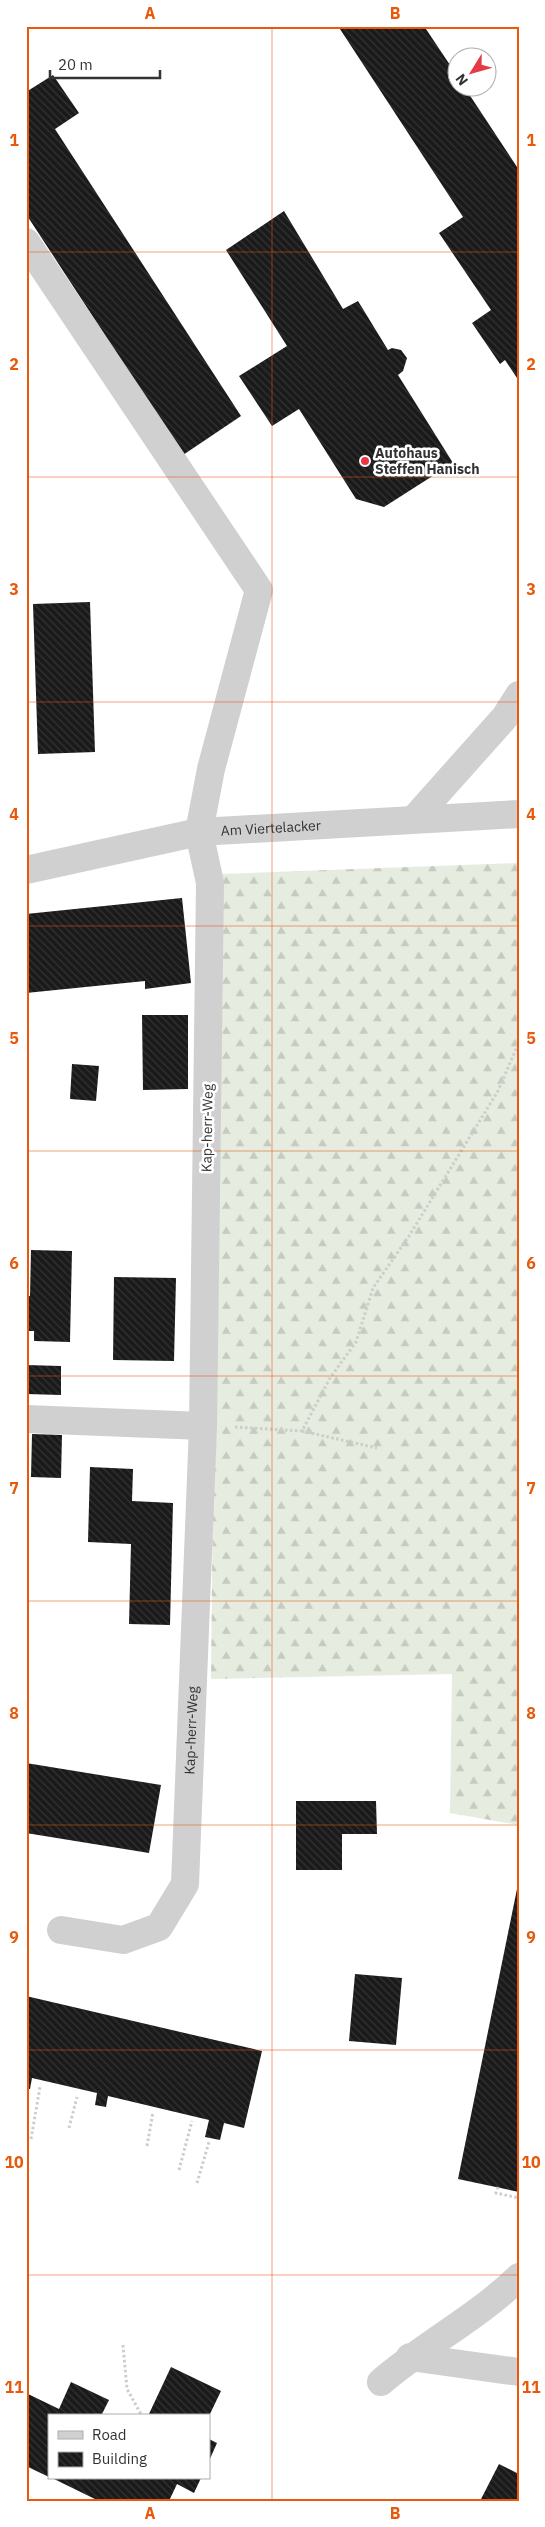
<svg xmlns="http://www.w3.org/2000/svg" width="545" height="2527" font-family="'IBM Plex Sans',sans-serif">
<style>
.forest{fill:url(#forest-firs)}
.building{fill:url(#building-back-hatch)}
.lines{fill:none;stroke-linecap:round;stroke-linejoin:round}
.path{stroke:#cdcdcd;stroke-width:3;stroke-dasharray:2.5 2.5;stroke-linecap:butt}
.minor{stroke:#d0d0d0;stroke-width:28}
.grid{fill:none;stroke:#e8590c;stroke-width:1;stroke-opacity:0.55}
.poi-dot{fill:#e63946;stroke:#fff;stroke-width:2}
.labels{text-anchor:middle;stroke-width:5;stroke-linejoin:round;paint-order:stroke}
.poi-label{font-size:14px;font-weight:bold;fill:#333;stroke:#fff;text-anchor:start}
.street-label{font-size:14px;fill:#333;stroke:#fff}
.neatline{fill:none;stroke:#e8590c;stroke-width:2}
.grid-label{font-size:16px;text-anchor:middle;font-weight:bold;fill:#e8590c}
</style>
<defs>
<pattern id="forest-firs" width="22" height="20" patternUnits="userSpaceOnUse" patternTransform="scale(1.25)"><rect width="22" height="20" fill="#e6ecdf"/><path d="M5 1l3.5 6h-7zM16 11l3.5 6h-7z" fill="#c6cbc0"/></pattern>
<pattern id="building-back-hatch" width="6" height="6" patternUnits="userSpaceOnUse" patternTransform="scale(1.25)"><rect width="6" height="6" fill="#1a1a1a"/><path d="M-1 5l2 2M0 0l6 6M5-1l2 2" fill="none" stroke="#333"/></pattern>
</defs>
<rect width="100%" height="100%" fill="#fff"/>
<path class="forest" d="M519,863v962l-69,-12 2,-139 -241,5 8,-805z"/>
<path class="building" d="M338,26h86l34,51v11h7l54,82v211l-14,-21 -5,4 -28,-41 19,-13 -52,-77 24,-16z
M53,75l26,38 -24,16 186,287 -58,39 -157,-241v-122z
M284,211l59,98 15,-8 30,49 4,-2 9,2 6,8 -4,13 -5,4 55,88 -69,44 -28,-8 -57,-90 -27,17 -33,-50 48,-30 -61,-96z
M90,602l5,150 -57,2 -5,-150z
M182,898l9,85 -46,6v-8l-119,12v-79z
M142,1015h46v74l-45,1z
M72,1064l27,2 -3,35 -26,-2z
M31,1250l41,1 -2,91 -36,-1v-10h-8v-35h4z
M114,1277l62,1 -2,83 -61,-1z
M26,1365l35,1v29l-35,-1z
M32,1434l30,1 -1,43 -30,-1z
M90,1467l43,2 -1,32 41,2 -3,122 -41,-1 2,-80 -43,-2z
M26,1763l135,22 -12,68 -123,-20z
M296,1801h80l1,33h-35v36h-46z
M518,1884l1,1v307l-61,-13z
M355,1974l47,4 -6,67 -47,-4z
M26,1996l236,55 -18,77 -20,-5 -4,17 -15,-3 4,-17 -101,-24 -2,11 -11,-2 2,-12 -65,-15 -2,11h-4z
M171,2367l50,24 -12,25h-61z
M71,2382l38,18 -8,16h-52v61l-23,-11v-73l33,16z
M209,2439l8,4 -8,18z
M499,2464l20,10v27h-39z
M52,2478h149l-7,15 -17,-9 -8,17h-70z"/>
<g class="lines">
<path class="path" d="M235,1427l67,4 28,-53 26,-36 17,-54 36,-52 89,-145 21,-49
M302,1431l75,17
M69,2128l8,-31
M26,2138l1,2
M31,2139l9,-52
M147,2146l6,-34
M179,2170l13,-49
M197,2183l12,-41
M498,2187l-2,6 23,5
M123,2345l4,44 15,27"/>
<g class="minor">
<path d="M26,242l233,348 -48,179 -12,63 11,51 -7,543 -177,-7"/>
<path d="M415,818l90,-101 14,-22"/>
<path id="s1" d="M26,870l173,-38 320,-18"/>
<path id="s2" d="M61,1930l62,10 36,-13 26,-43 18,-458"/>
<path d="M410,2357l109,15"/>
<path d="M381,2382c44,-38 96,-64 138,-105"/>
</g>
</g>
<path class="grid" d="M272,26v2475M26,252h493M26,477h493M26,702h493M26,926h493M26,1151h493M26,1376h493M26,1601h493M26,1825h493M26,2050h493M26,2275h493"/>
<circle class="poi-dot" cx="365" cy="461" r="5"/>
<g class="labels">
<g class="poi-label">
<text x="375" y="458">Autohaus<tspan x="375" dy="16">Steffen Hanisch</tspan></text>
</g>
<g class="street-label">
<text dy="5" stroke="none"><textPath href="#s1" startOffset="249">Am Viertelacker</textPath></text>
<text transform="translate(207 1128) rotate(-89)" y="5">Kap-herr-Weg</text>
<text dy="5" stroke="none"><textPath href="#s2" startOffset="305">Kap-herr-Weg</textPath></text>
</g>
</g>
<rect width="545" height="2527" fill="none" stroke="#ffffff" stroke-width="55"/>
<rect x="48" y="2414" width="162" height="65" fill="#ffffff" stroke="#adadad"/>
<rect x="58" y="2431" width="25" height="8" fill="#d0d0d0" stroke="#adadad"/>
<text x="92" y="2440" font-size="15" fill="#333333">Road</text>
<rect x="58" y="2452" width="25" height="15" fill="url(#building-back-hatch)" stroke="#adadad"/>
<text x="92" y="2464" font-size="15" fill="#333333">Building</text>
<g transform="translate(472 72) rotate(233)"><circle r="24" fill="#ffffff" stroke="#adadad"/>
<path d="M0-4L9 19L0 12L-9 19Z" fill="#e63946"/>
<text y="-8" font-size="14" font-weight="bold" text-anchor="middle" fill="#333333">N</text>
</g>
<path d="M50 70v8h110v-8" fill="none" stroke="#333333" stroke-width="2.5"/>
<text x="58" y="70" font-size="15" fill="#333333" stroke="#ffffff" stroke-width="4" paint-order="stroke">20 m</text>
<rect x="28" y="28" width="490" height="2472" class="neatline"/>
<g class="grid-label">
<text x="150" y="19">A</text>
<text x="395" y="19">B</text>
<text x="14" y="146">1</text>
<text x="531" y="146">1</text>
<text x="14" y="370">2</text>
<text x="531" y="370">2</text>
<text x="14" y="595">3</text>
<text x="531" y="595">3</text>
<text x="14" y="820">4</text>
<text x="531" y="820">4</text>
<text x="14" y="1044">5</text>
<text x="531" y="1044">5</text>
<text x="14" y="1269">6</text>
<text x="531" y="1269">6</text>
<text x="14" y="1494">7</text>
<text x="531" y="1494">7</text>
<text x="14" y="1719">8</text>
<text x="531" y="1719">8</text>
<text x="14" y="1943">9</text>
<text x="531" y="1943">9</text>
<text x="14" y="2168">10</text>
<text x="531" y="2168">10</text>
<text x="14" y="2393">11</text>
<text x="531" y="2393">11</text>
<text x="150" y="2519">A</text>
<text x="395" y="2519">B</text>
</g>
</svg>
